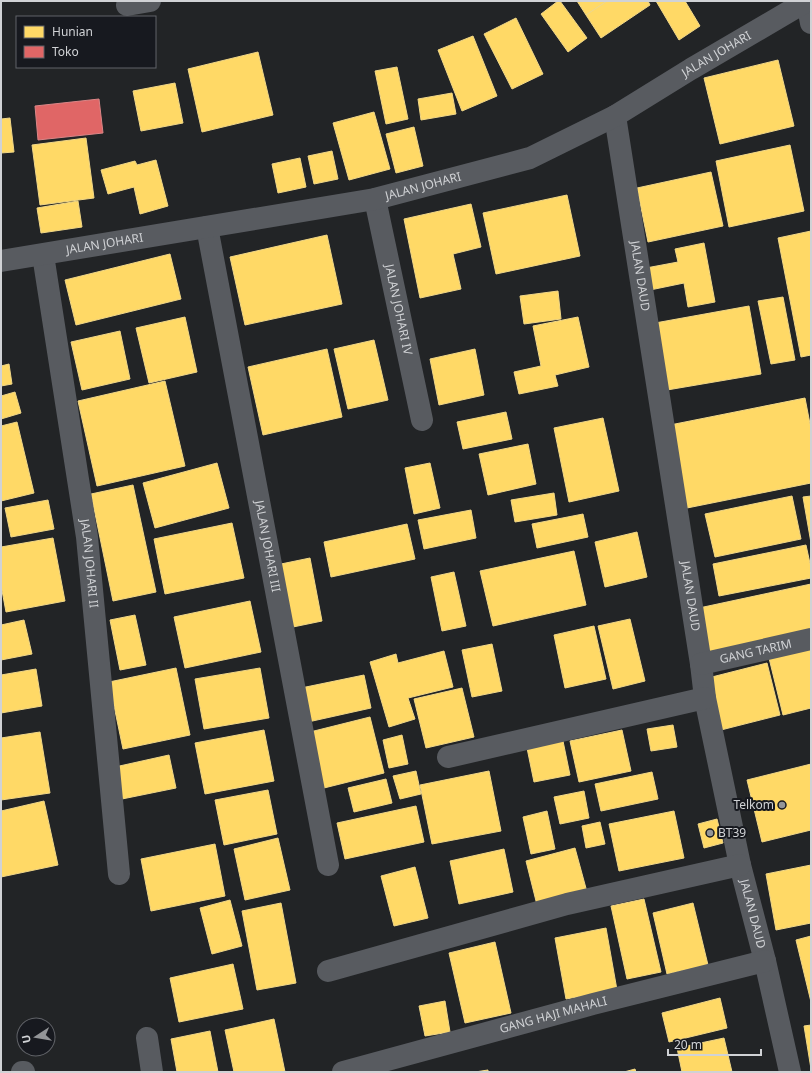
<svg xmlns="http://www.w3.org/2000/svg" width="812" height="1073" font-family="'Noto Sans',sans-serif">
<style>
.homes{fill:#ffd966;stroke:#f1d787}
.shops{fill:#e06666;stroke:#db8687}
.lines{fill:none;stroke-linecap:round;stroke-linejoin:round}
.minor{stroke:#585b60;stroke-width:22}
.poi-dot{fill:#939598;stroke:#17191f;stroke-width:1.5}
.labels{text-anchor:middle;stroke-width:4;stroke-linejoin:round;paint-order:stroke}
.street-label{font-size:12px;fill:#d0d2d5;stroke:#17191f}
.poi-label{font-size:12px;fill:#d0d2d5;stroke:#17191f;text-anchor:end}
</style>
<rect width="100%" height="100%" fill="#222426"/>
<path class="homes" d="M558,1h2l27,37 -19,14 -27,-38z
M577,1h30l-21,14z
M607,1h41l2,4 -49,33 -15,-23z
M656,1h29l15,25 -21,14z
M516,18l27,56 -31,15 -28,-55z
M473,36l24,60 -35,15 -24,-61z
M258,52l15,63 -71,17 -14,-63z
M778,60l16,66 -74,18 -16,-66z
M397,67l11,52 -22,5 -11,-53z
M175,83l8,40 -42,8 -8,-40z
M452,93l4,21 -35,6 -3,-21z
M374,112l16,57 -41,11 -16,-57z
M10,118l4,34 -13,1v-34z
M414,127l9,39 -27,7 -10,-39z
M86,138l8,60 -54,7 -8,-60z
M790,145l14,66 -75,16 -13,-66z
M332,151l6,28 -24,5 -6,-28z
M300,158l6,29 -28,6 -6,-29z
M156,160l12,46 -28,8 -6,-27 -26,7 -7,-24 34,-9 2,4z
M711,172l12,54 -75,16 -11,-54z
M567,195l13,61 -84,18 -13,-61z
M78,201l4,26 -41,6 -4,-25z
M471,204l10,43 -28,7 8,35 -41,9 -16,-79z
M811,231v124l-10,2 -23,-119z
M327,235l15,69 -97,21 -15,-68z
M704,243l11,59 -27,5 -4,-24 -34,7 -4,-22 32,-6 -3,-13z
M170,254l11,45 -105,26 -11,-45z
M558,291l3,28 -37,5 -4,-28z
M783,297l12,63 -24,4 -13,-63z
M749,306l12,68 -94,16 -12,-67z
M185,317l12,55 -48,11 -13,-55z
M578,317l11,50 -34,8 3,11 -39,8 -5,-22 27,-6 -8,-40z
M120,331l10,48 -48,11 -11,-48z
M374,340l14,60 -40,9 -14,-60z
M327,349l15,68 -79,18 -15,-68z
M475,349l9,46 -45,10 -9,-46z
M9,364l3,20 -11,2v-20z
M165,381l20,85 -88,20 -19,-85z
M15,392l6,21 -20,6v-23z
M805,398l6,31v54l-124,25 -17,-83z
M506,412l6,27 -49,10 -6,-27z
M603,418l16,73 -50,11 -15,-74z
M17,422l17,71 -33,8v-75z
M528,444l8,40 -48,11 -9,-41z
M217,463l12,45 -74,20 -12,-45z
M430,463l10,45 -26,6 -9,-46z
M133,485l23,107 -43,9 -22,-107z
M554,493l3,22 -42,7 -4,-22z
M792,496l9,43 -86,18 -10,-43z
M811,496v47l-8,-46z
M48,500l6,29 -43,8 -6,-29z
M471,510l5,28 -52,11 -6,-29z
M583,514l5,23 -51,11 -5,-24z
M232,523l12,55 -79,16 -11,-55z
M407,524l8,35 -84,18 -7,-35z
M637,532l10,45 -42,10 -10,-45z
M53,538l12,63 -59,11 -5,-27v-38z
M806,545l5,23v10l-92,18 -6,-32z
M574,551l12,54 -93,21 -13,-55z
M310,558l12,63 -29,6 -12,-63z
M454,572l12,54 -24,5 -11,-54z
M811,584v47l-102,22 -10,-45z
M250,601l11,51 -76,16 -11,-51z
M135,615l11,50 -26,5 -10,-50z
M630,619l15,62 -32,8 -15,-63z
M24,620l8,34 -31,6v-35z
M594,626l12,53 -41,9 -11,-53z
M492,644l10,47 -30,6 -10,-47z
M811,649v59l-28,7 -14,-57z
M444,651l9,36 -45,11 7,21 -26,8 -19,-65 26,-8 2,9z
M767,663l13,52 -63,16 -13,-52z
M176,668l14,67 -67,14 -14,-67z
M260,668l9,50 -65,11 -9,-50z
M36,669l6,37 -41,7v-38z
M364,675l7,33 -63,14 -7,-34z
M462,688l12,49 -48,11 -12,-49z
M370,717l14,56 -60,15 -14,-56z
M673,725l4,22 -26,4 -4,-22z
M264,730l10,51 -69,13 -10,-51z
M622,730l9,41 -52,11 -9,-41z
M40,732l10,61 -49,7v-62z
M402,735l6,29 -19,4 -6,-28z
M563,741l7,34 -36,7 -7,-34z
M169,755l7,33 -54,11 -7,-32z
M811,764v66l-49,12 -15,-62z
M416,771l5,23 -21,5 -7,-23z
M489,771l12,60 -69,13 -12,-59z
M652,772l6,27 -57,12 -6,-27z
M386,779l6,24 -38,9 -6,-24z
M268,790l9,44 -53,11 -9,-45z
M584,791l5,27 -29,6 -6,-27z
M44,801l14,64 -57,12v-66z
M416,806l8,36 -79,17 -8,-36z
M547,811l8,38 -24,5 -8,-37z
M674,811l10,47 -65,13 -10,-47z
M717,819l6,24 -19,5 -6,-24z
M600,822l5,22 -19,4 -4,-22z
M278,838l12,52 -45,10 -11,-51z
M215,844l10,52 -74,15 -10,-52z
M575,848l12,44 -50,13 -11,-44z
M504,849l9,43 -54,12 -9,-43z
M811,865v58l-35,7 -10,-56z
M415,867l13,51 -34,8 -13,-50z
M644,899l17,73 -34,7 -16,-73z
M230,900l12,46 -30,8 -12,-46z
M281,903l15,80 -39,7 -15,-79z
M693,903l15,62 -41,9 -14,-61z
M606,928l11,62 -51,9 -11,-61z
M811,936v66l-15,-62z
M495,942l16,71 -46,10 -16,-70z
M233,964l10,45 -64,13 -9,-44z
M720,998l7,30 -58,14 -7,-29z
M445,1001l5,31 -25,4 -6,-30z
M274,1019l11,53h-51l-9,-42z
M811,1025v44l-7,-43z
M210,1031l8,41h-41l-6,-33z
M724,1038l8,34h-50l-5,-24z
M635,1069l1,3h-12z
M488,1070v2h-13z"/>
<path class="shops" d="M99,99l4,34 -65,7 -3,-34z"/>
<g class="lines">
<g class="minor">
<path d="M807,1l4,22"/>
<path d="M127,5l23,-4"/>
<path id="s1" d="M615,116l86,548 4,34 35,167 25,96 25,111"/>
<path id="s2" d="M375,199l47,221"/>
<path id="s3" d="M207,227l121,638"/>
<path id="s4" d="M43,255l44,282 32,337"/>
<path id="s5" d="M1,261l374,-62 155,-41 85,-42 76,-47 116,-68"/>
<path id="s6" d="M701,664l110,-25"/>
<path d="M448,757l257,-59"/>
<path d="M328,971l239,-67 173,-39"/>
<path d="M147,1038l5,34"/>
<path d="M22,1072h2"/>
<path id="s7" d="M343,1072l250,-68 172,-43"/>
</g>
</g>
<g class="poi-dot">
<circle cx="782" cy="805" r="4"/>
<circle cx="710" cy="833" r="4"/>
</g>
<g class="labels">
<g class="street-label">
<text dy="4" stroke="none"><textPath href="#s5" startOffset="753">JALAN JOHARI</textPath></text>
<text dy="4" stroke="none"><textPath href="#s5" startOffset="429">JALAN JOHARI</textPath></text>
<text dy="4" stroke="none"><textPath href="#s5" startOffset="105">JALAN JOHARI</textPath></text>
<text dy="4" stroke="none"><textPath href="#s1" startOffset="162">JALAN DAUD</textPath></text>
<text dy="4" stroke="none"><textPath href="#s2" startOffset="113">JALAN JOHARI IV</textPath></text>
<text dy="4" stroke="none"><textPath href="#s3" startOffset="325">JALAN JOHARI III</textPath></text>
<text dy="4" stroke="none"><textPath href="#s4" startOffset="312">JALAN JOHARI II</textPath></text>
<text dy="4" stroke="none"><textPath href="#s1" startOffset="486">JALAN DAUD</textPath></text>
<text dy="4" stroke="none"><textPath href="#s6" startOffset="56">GANG TARIM</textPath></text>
<text dy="4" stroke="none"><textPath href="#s1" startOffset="810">JALAN DAUD</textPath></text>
<text dy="4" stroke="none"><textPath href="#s7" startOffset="218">GANG HAJI MAHALI</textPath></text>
</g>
<g class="poi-label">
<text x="774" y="809">Telkom</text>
<text x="718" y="837" text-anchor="start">BT39</text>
</g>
</g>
<rect width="812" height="1073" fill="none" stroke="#d0d2d5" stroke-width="4"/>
<rect x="16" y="16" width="140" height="52" fill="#17191f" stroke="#616368"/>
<rect x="24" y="26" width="20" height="12" fill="#ffd966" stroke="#616368"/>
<text x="52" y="36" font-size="12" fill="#d0d2d5">Hunian</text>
<rect x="24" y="46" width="20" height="12" fill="#e06666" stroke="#616368"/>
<text x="52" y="56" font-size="12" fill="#d0d2d5">Toko</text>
<g transform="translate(36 1037) rotate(258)"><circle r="19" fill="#17191f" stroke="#616368"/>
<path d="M0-3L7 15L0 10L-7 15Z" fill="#939598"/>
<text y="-6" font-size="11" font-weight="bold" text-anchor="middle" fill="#d0d2d5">U</text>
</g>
<path d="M668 1049v6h93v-6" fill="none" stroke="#d0d2d5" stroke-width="2"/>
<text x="674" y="1049" font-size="12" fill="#d0d2d5" stroke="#17191f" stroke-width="3" paint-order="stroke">20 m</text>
</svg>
